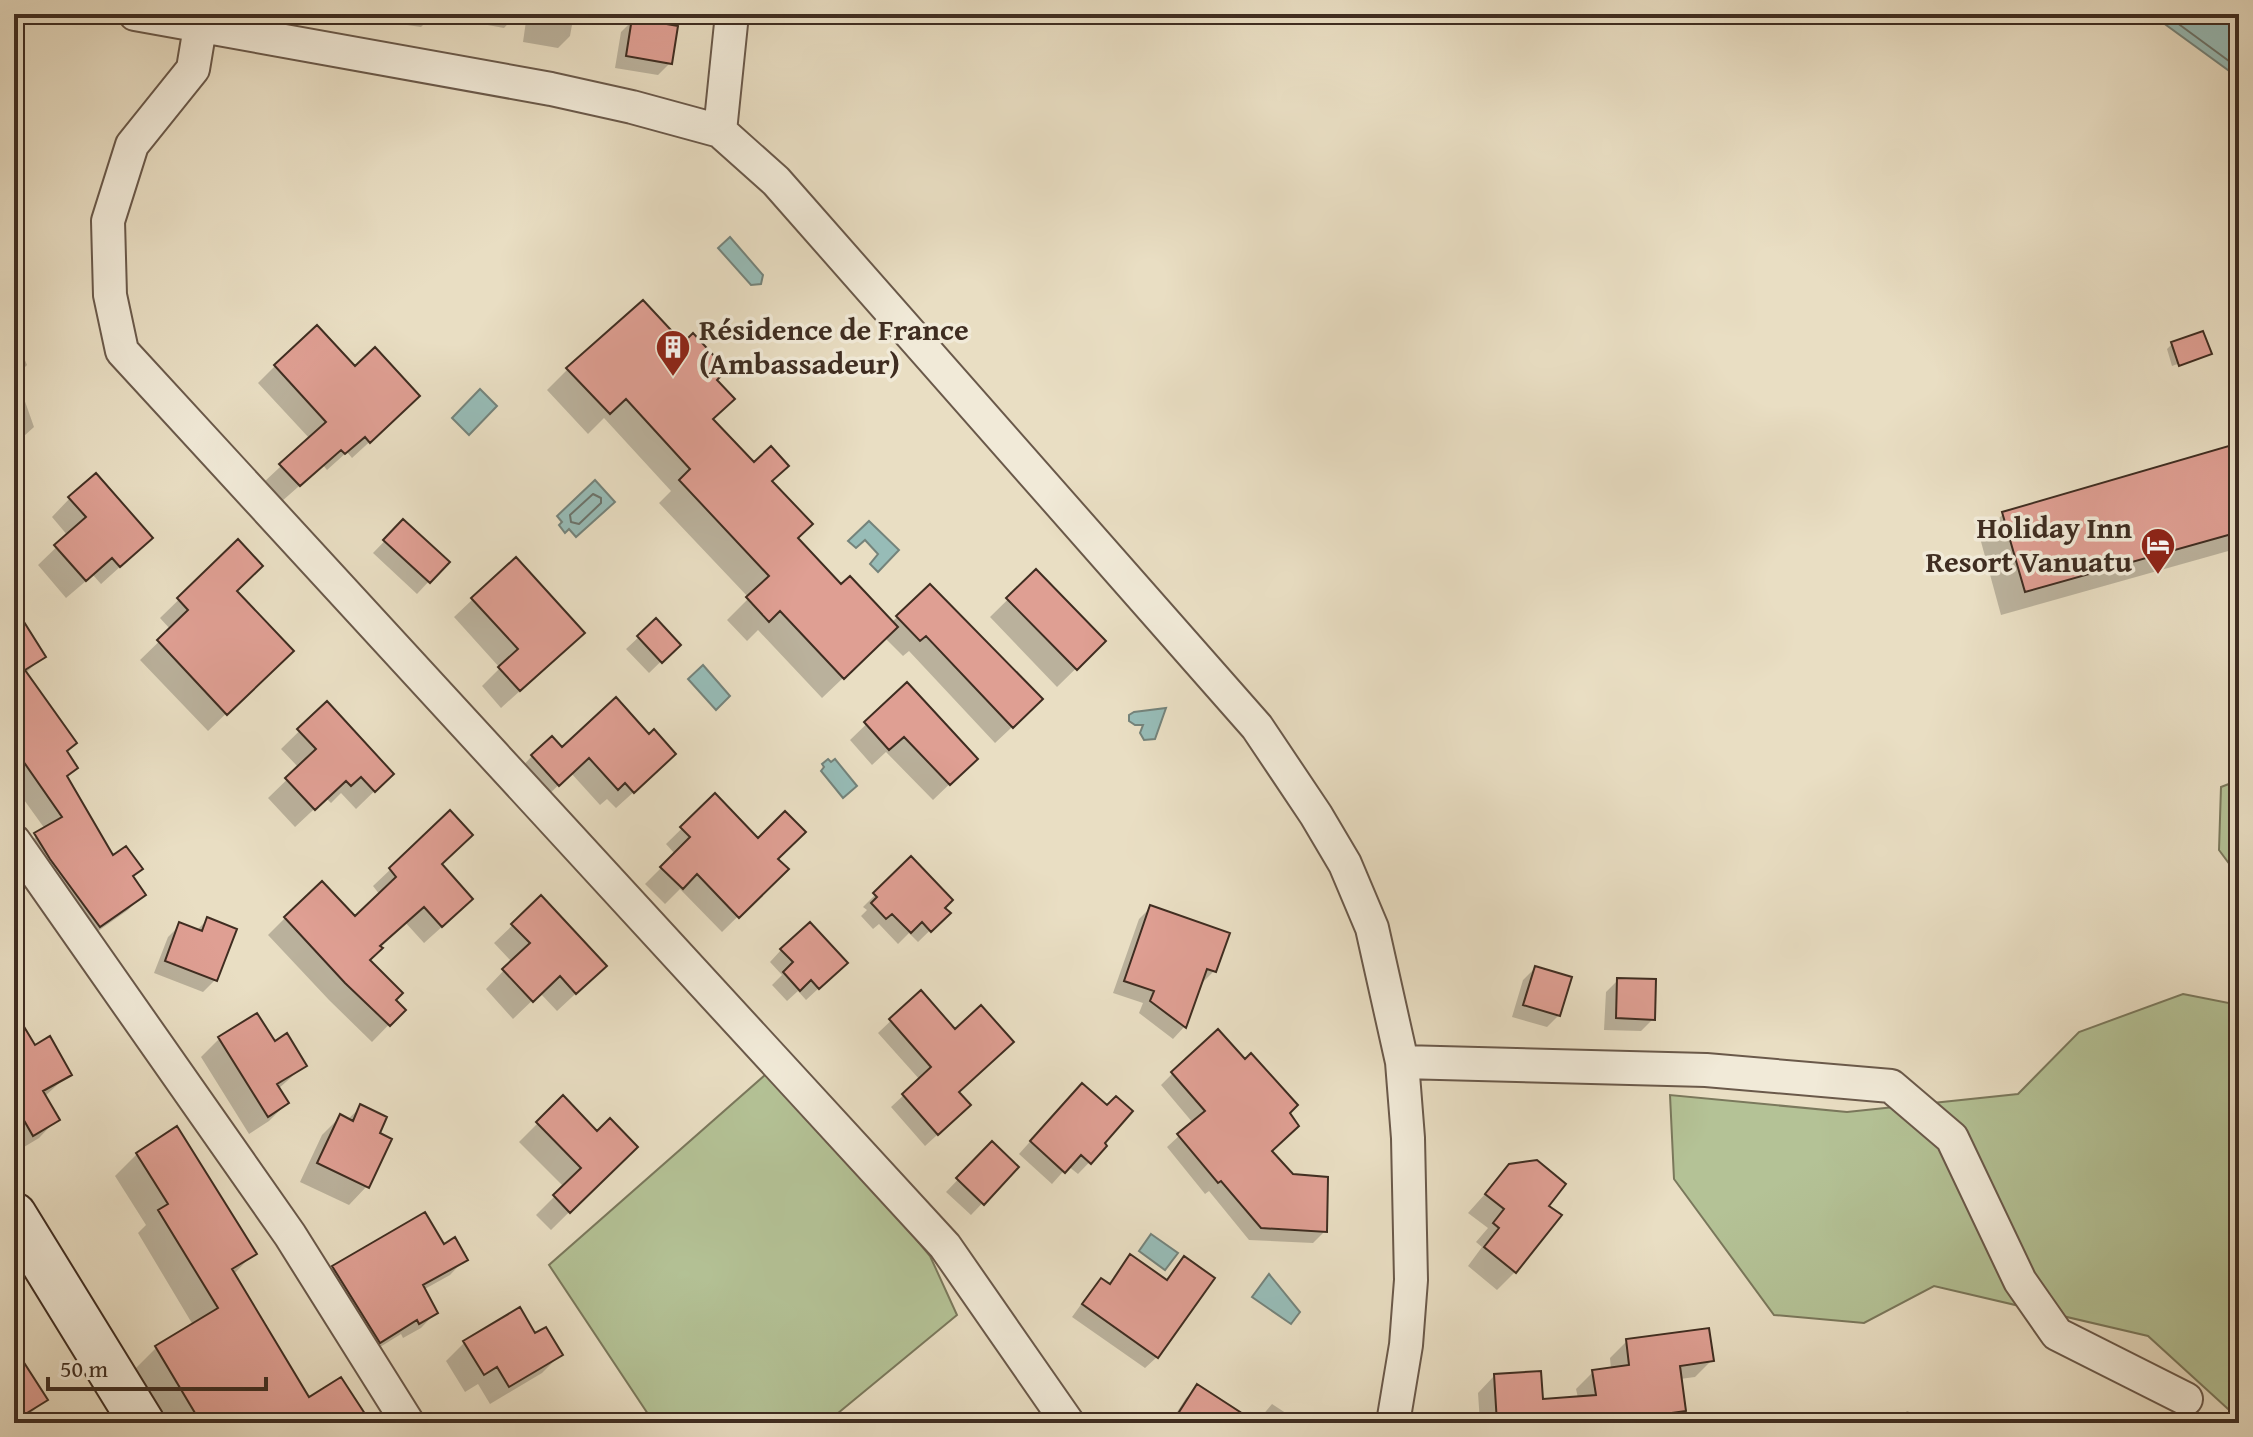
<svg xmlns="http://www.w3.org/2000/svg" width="2253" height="1437" font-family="'Gentium Book Plus',serif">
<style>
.green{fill:#b4c296;stroke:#7a785c;stroke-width:2}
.water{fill:#97bcb7;stroke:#74837b;stroke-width:2}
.shadow{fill:#0003}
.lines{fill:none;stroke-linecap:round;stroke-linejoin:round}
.shore{stroke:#6b746c;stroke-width:2}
.building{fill:#df9f93;stroke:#3f2d21;stroke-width:2}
.street-casing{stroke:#6a594a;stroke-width:36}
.secondary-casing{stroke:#3f2d21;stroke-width:48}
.street{stroke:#f1ead8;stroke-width:32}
.secondary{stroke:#f1ead8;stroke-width:44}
.labels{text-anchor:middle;stroke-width:7;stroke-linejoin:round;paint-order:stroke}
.poi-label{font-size:30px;font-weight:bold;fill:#3f2d21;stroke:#f1ead8;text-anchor:start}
</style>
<rect width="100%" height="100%" fill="#e9dec3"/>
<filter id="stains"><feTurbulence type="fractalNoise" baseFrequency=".0025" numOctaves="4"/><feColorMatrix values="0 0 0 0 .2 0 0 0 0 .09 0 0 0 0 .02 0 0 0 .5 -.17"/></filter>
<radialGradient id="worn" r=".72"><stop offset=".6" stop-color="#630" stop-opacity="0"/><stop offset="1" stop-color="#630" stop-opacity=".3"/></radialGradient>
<path class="green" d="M2239,780v97l-20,-27 2,-63z
M2183,994l56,11v414l-91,-83 -214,-50 -70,37 -90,-8 -100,-136 -4,-84 177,17 171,-18 61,-62z
M774,1067l156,189 27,59 -131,108h-172l-105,-158z"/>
<path class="water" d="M2151,14h88v59h-7z
M730,237l33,38 -2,9 -10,1 -33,-37z
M480,389l17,17 -28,29 -17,-17z
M595,480l20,22 -39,35 -7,-8 -4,4 -6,-8 3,-3 -5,-6z
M869,521l30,29 -21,22 -8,-8 8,-10 -13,-14 -9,8 -8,-7z
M703,665l27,31 -14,14 -28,-31z
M1166,708l-11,31 -11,1 -4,-7 3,-8h-8l-6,-4v-6l5,-3z
M828,759l3,3 4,-3 22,27 -14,12 -22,-27 3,-4 -2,-3z
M1151,1234l27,19 -13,17 -26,-19z
M1269,1274l31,38 -9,12 -39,-27z"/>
<path class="shadow" d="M366,14h151l-13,14 -71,-13 -12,12 -56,-8z
M527,14h47l-4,22 -12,12 -35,-6z
M633,20l37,43 -12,12 -43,-7 6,-36z
M14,239l11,30 -9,8 9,22 -11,11z
M14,311l6,17 -6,6 13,31 -11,11 18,51 -20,18z
M2172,344l37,9 -3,4v-3l-34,12 -5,-17z
M275,366l126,47 -49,45 -5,-6 -20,18 -4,-5 -42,37 -17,-20 46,-43 -52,-56z
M568,369l147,11 -4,40 59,62 25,56 46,49 50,36 39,-37 94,130 -29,27 -86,-92 -6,5 -18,-18 -63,60 -64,-68 -11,11 -20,-21 22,-22 -90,-95 12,-12 -67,-73 -16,16 -41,-44z
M2239,377v42l-10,-32z
M2239,446v102l-238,67 -21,-77 23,-24z
M70,498l62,58 -31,28 -8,-9 -27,23 -28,-33 30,-29 -16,-19z
M403,522l44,40 -30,32 -44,-41z
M238,542l-4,50 57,59 -83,80 -68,-71 31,-30 -11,-12z
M1036,572l68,69 -47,46 -67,-70z
M473,599l91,52 -63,57 -19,-22 18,-18 -46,-51z
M14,614l29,42 -18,18 40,78 1,25 46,81 28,11 -9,9 13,16 -16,16 -44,31 -64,-90 25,-22 -31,-43z
M656,621l22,24 -29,28 -23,-24z
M907,685l52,90 -26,25 -47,-48 -14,13 -22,-25z
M327,704l65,70 -36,35 -15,-16 -10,10 -5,-5 -31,29 -27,-29 31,-30 -18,-19z
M562,749l95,22 -41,37 -9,-9 -7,6 -29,-32 -30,29 -25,-29 16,-17z
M715,796l71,73 -64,63 -42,-43 -15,15 -20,-20 30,-30 -9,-10z
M450,813l-10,52 14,51 -30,27 -19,-21 -27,24 -10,14 35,50 -31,32 -43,-42 -61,-65 17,-17h70l25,-23 -7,-9z
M911,859l37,54 -30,29 -9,-9 -11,11 -19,-20 -6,5 -12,-13 6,-6 -4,-3z
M541,898l45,86 -29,27 -17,-18 -27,26 -27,-30 26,-27 -18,-19z
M1151,907l63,64 -12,12 -2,-1 -16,45 -11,12 -34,-26 4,-10 -30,-10 26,-74z
M208,919l7,61 -12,12 -49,-19 14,-36 12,-12 16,6z
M781,950l52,25 -27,25 -8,-9 -11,10 -15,-16 10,-10 -12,-13z
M1535,968l24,47 -12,12 -35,-10 11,-37z
M1618,980l35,39 -12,12 -37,-1 2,-38z
M920,993l37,99v25l-32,29 -34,-39 29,-27 -42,-47z
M14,1019l21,29 34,26 -25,23 13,22 -18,19 -25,15z
M219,1039l86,26 -27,24 9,14 -18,18 -20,13 -48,-77z
M1244,1062l44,51 -18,39 55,79 -12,12 -64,-3 -40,-49 -4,3 -38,-47 26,-24 -32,-38 12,-12z
M1070,1097l35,49 -27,28 -10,-8 -16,18 -33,-30z
M563,1098l34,36 38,13 -84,83 -15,-15 28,-28 -45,-45z
M361,1107l6,79 -18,19 -49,-23 22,-47 18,-18 7,3z
M992,1144l24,24 -45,47 -25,-23z
M137,1154l117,99 -21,22 76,125 60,23h-203l-32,-53 22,-22 37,-23 -55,-92 8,-8 -31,-49z
M1510,1166l37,40 -32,66 -18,18 -29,-24 14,-19 -6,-5 12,-14 -20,-15z
M443,1247l22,12 -15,16 -27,15 13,22 -15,16 -18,10 -2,-4 -37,23 -46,-74 15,-15z
M1131,1257l34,24 19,-22 -27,98 -12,11 -73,-51 18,-25 12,-12 6,5z
M1627,1341l85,19 -17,17 -15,2 4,31 -13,13h-191l-2,-30 16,-17 47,25 37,-3 -2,-9 17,-17 18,-3 -1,-11z
M465,1342l96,12 -19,19 -52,31 -12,-20 -13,8 -19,-31z
M14,1373l31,27 -12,11 -18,12z
M1198,1387l55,36h-83l16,-25z
M1272,1404l29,19h-45z
M1907,1411l25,10 6,-6 5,8h-48z
M573,1416l5,7h-16z"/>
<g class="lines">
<path class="shore" d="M2165,14l68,50 6,1
M593,494l8,4v5l-22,21 -8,-2 -1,-7z"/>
</g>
<path class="building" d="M632,18l46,8 -6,38 -46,-8z
M643,300l40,43 10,-10 34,37 -10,10 18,19 -22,20 41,43 17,-16 18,20 -17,15 41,43 -15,14 43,46 9,-8 48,51 -54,52 -64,-68 -11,11 -23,-25 23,-21 -90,-96 11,-11 -64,-70 -16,15 -44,-46z
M317,325l38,41 20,-19 45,49 -50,47 -5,-6 -20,17 -4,-4 -41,36 -21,-22 47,-42 -52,-57z
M2203,331l9,23 -33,12 -8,-24z
M2239,443v89l-214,60 -23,-80z
M96,473l57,65 -33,29 -8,-9 -26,23 -32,-36 32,-28 -18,-20z
M403,519l47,43 -20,21 -47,-43z
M238,539l25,27 -26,25 57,60 -67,64 -70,-75 31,-30 -11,-12z
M516,557l69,76 -65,58 -22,-24 20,-18 -47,-51z
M1036,569l70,72 -29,29 -71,-72z
M930,584l113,115 -30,29 -87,-92 -6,5 -24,-25z
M14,606l32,51 -21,13 52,73 -10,8 11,17 -11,8 46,79 13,-9 17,23 -10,7 13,19 -46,32 -50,-68 -16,-26 28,-16 -48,-69z
M656,618l25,27 -19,18 -25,-27z
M907,682l71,77 -28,26 -46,-48 -15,13 -25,-28z
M616,697l33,37 5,-5 22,25 -42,39 -9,-10 -7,7 -29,-32 -30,28 -28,-31 21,-19 10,11z
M327,701l67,73 -19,18 -14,-15 -10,9 -5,-5 -31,29 -30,-32 31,-29 -19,-20z
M715,793l43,45 27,-27 21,21 -28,27 11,10 -50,49 -42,-44 -14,15 -23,-22 30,-30 -10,-10z
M450,810l23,25 -31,29 31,35 -31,28 -18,-20 -44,39 3,2 -13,12 33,33 -7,7 10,10 -16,16 -45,-43 -61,-66 38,-36 33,35 41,-39 -7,-9z
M911,856l42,44 -8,8 6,5 -20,19 -9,-10 -11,11 -19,-19 -6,5 -15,-16 6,-6 -4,-4z
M541,895l66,71 -31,28 -16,-18 -27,26 -31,-33 28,-26 -19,-19z
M1150,905l80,28 -14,39 -9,-3 -21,59 -36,-27 4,-10 -30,-10z
M207,917l30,12 -20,52 -52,-20 14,-39 23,9z
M810,922l38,41 -29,26 -8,-9 -11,11 -17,-19 10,-10 -13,-13z
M1535,966l37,11 -12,39 -37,-11z
M1617,978l39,1 -1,41 -39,-2z
M921,990l34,39 26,-24 33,37 -55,50 12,13 -33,30 -36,-41 29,-27 -42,-48z
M14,1010l21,35 15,-9 22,39 -29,16 17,29 -27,16 -19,-33z
M257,1013l18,28 12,-8 20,33 -30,18 12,19 -21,14 -50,-80z
M1218,1029l27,30 6,-6 47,52 -8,8 9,13 -27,25 21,23 35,3 -1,55 -66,-4 -40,-47 -3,2 -41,-49 28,-23 -34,-39z
M1082,1083l25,22 9,-9 17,15 -28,32 2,3 -16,18 -10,-9 -16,18 -35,-32z
M563,1095l34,36 13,-13 28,29 -68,66 -17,-18 28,-27 -45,-46z
M360,1104l27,13 -7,16 12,6 -23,49 -52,-25 23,-49 13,7z
M177,1126l80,128 -25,15 77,128 32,-20 30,46h-170l-46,-77 63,-38 -60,-98 10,-6 -32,-51z
M992,1141l27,26 -35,38 -28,-27z
M1537,1160l29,24 -17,22 13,9 -46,58 -32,-26 15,-19 -6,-5 11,-14 -19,-15 24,-30z
M425,1212l19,32 11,-7 13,23 -45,25 15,28 -19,11 -2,-4 -37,23 -48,-77z
M1130,1254l37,26 17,-24 31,22 -57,80 -76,-54 19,-26 9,6z
M520,1307l15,26 11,-6 17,28 -54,32 -12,-20 -13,8 -21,-34z
M1709,1328l5,33 -34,5 6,45 -87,12h-102l-3,-49 47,-3 2,28 53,-4 -4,-25 37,-5 -3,-26z
M14,1347l34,53 -34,21z
M1197,1384l60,39h-85z"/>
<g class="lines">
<g class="street-casing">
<path id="street" d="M135,14l416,75 81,18 88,24 56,50 481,546 59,88 29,49 27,64 30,134 6,76 3,142 -5,65 -13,78
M200,27l-7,42 -61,76 -24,76 2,74 12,56 823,895 123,177
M720,131l12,-117
M14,841l276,394 118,188
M1402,1062l304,8 185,16 61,52 68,143 37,53 129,65"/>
</g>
<g class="secondary-casing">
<path id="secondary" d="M14,1215l128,208"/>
</g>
<use href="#street" class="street"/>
<use href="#secondary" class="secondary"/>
</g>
<defs>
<g id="building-pin" transform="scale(1.8)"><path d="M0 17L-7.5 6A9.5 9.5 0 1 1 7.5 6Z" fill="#8f2418" stroke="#f1ead8"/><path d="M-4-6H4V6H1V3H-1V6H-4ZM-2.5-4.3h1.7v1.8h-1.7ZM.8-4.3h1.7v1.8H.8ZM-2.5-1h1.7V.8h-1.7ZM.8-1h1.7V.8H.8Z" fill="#fff"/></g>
<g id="hotel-pin" transform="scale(1.8)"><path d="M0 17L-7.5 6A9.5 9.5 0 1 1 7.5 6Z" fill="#8f2418" stroke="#f1ead8"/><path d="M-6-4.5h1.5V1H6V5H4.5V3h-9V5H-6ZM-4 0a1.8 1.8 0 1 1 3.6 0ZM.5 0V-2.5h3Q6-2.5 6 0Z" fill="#fff"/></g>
</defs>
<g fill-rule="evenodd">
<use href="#building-pin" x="673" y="347"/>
<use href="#hotel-pin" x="2158" y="545"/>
</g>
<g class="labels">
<g class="poi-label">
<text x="699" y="340">Résidence de France<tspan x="699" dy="34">(Ambassadeur)</tspan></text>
<text x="2132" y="538" text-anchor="end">Holiday Inn<tspan x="2132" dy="34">Resort Vanuatu</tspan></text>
</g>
</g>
<rect width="2253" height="1437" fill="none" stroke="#e9dec3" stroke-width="48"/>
<rect x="16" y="16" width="2221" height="1405" fill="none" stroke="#3f2d21" stroke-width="4"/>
<rect x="24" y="24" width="2205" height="1389" fill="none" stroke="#3f2d21" stroke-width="2"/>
<path d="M48 1377v12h218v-12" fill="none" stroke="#3f2d21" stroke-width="4"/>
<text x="60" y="1377" font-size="24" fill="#3f2d21" stroke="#f1ead8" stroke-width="6" paint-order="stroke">50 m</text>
<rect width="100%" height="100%" filter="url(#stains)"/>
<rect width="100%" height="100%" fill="url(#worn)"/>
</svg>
